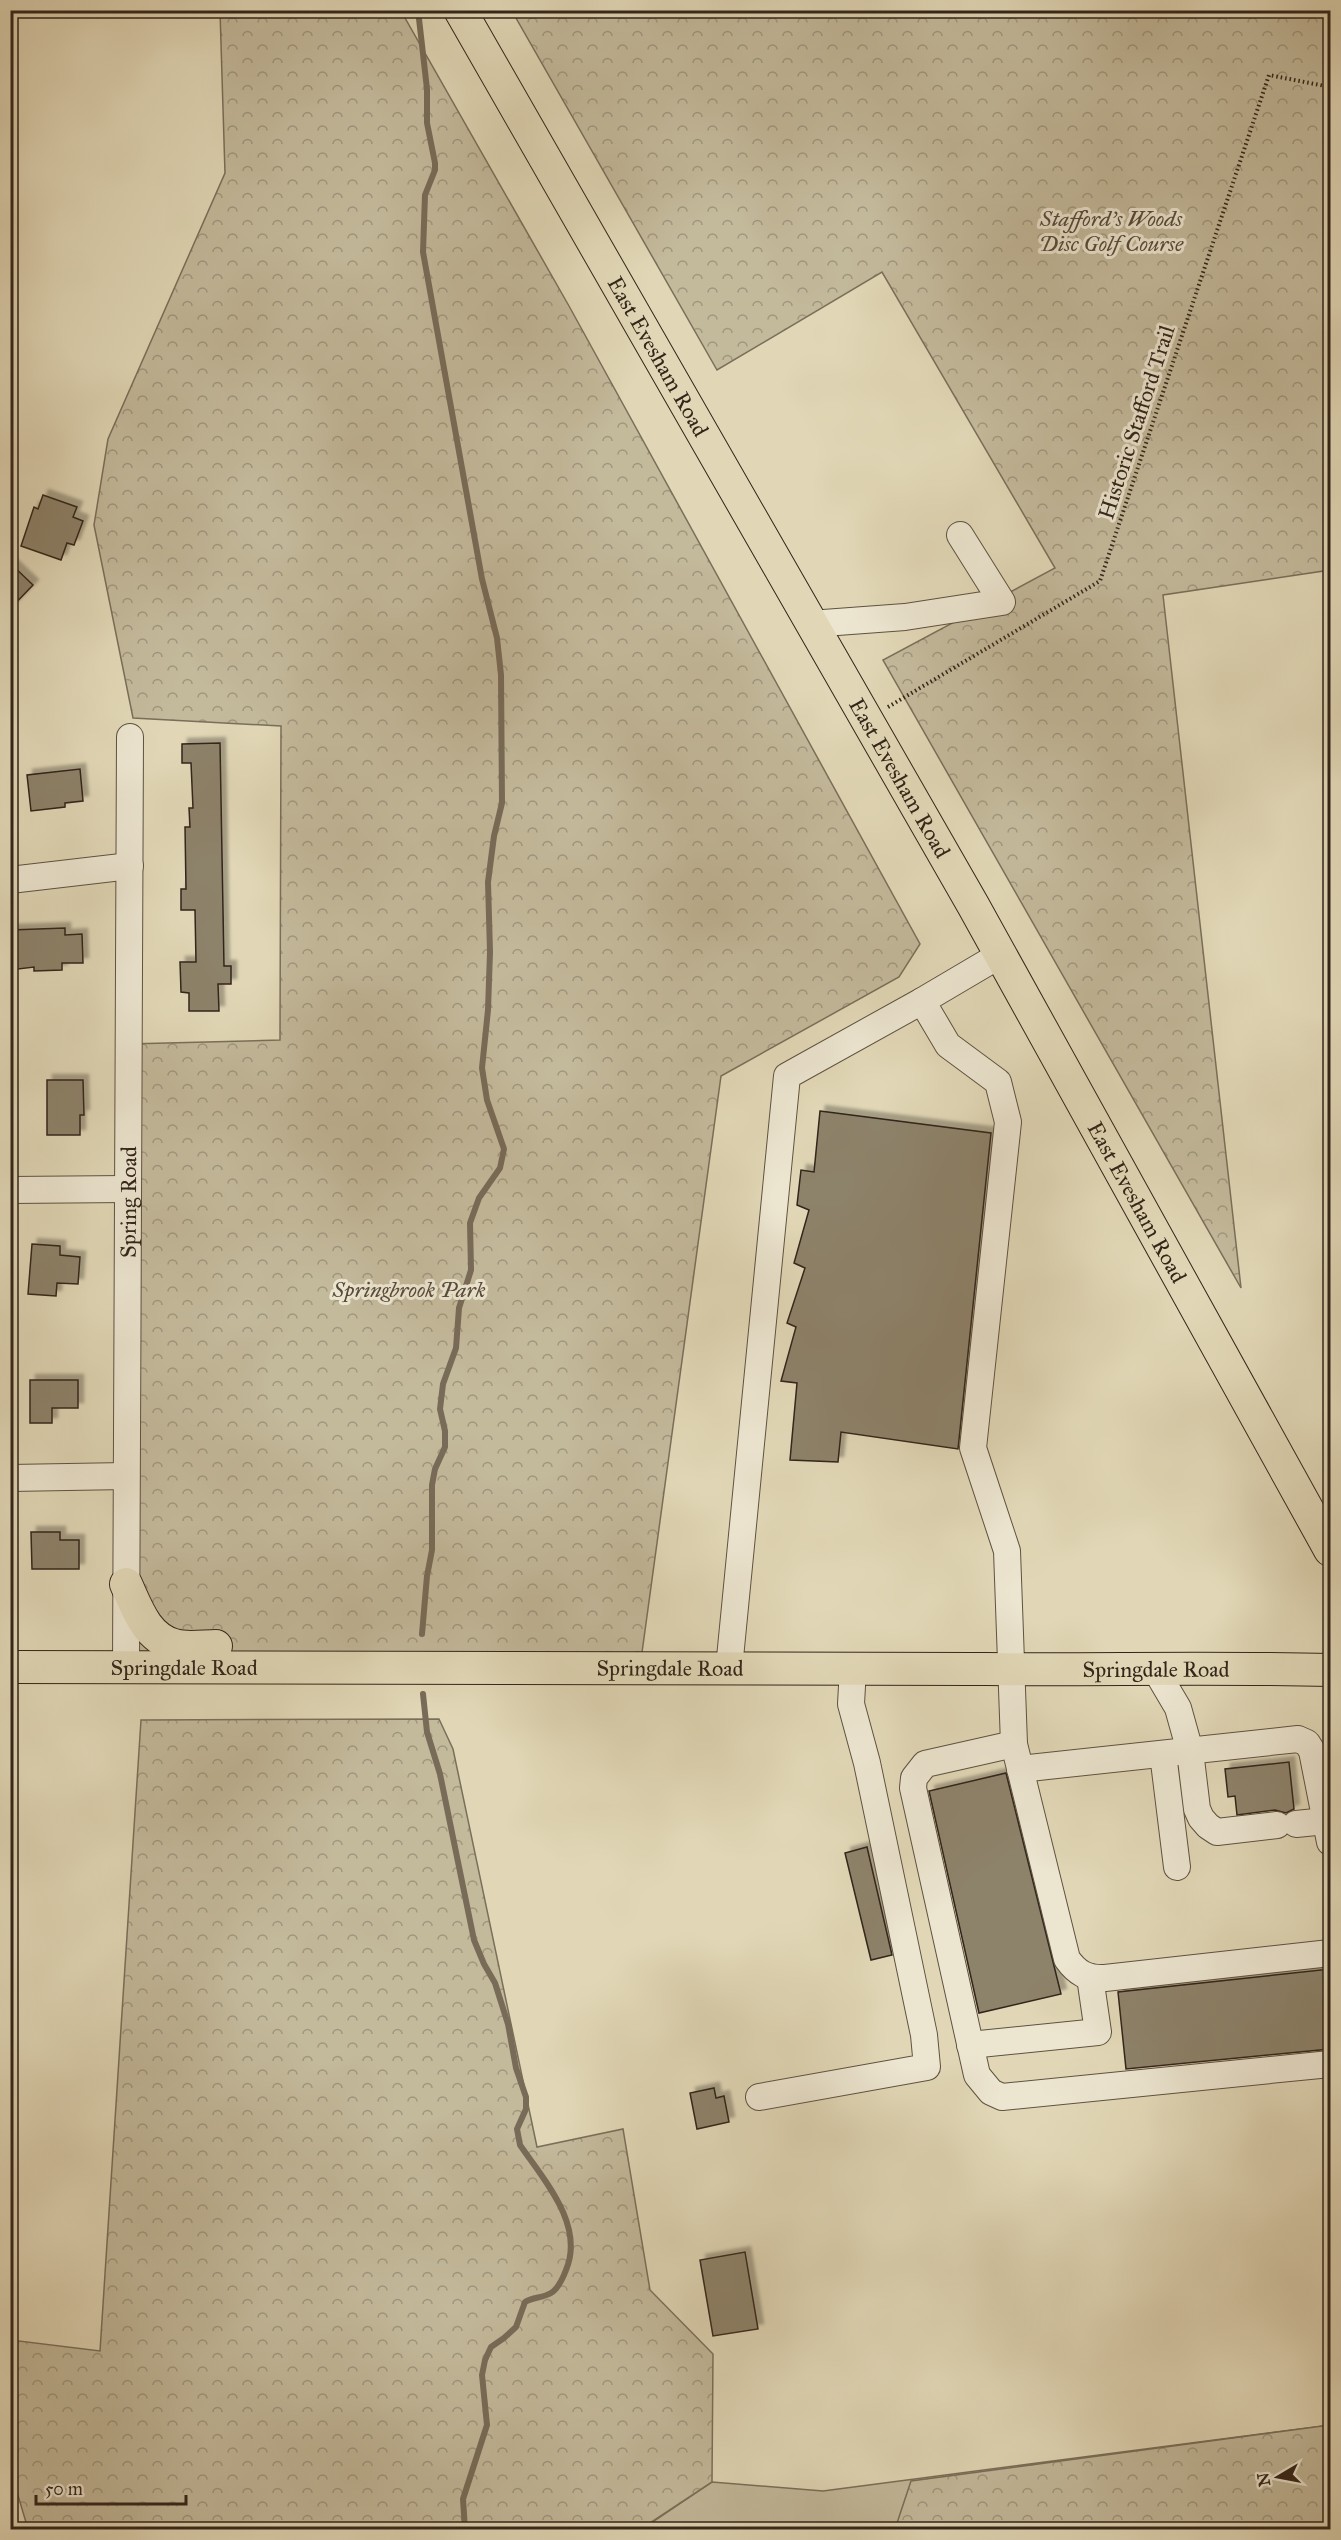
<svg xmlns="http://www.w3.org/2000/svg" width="1341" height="2540" font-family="'IM FELL Great Primer',serif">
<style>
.green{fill:#c3b99b;stroke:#7a6f5a;stroke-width:1.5}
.forest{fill:url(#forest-crowns);stroke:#7a6f5a;stroke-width:1.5}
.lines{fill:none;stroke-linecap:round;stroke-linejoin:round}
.stream{stroke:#786b58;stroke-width:6}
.building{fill:#8d826b;stroke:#32251a;stroke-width:1.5;filter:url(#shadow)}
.minor-casing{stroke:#5e5241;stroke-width:28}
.major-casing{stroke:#32251a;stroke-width:34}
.path{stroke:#32251a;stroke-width:4;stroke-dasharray:1.5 3;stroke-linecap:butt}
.minor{stroke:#ece5d0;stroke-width:26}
.major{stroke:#e1d7b6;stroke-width:32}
.labels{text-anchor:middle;stroke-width:6;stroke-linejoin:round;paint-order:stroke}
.park-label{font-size:22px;font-style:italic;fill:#564a3a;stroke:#ece5d0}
.street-label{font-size:22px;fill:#32251a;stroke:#ece5d0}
</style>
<defs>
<pattern id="forest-crowns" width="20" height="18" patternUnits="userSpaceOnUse" patternTransform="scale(1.5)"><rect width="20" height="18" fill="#c3b99b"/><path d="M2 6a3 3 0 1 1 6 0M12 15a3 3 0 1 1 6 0" fill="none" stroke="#9f967e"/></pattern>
<filter id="shadow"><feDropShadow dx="5.5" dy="-5.5" stdDeviation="1.5" flood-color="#0004"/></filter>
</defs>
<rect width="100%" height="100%" fill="#e1d7b6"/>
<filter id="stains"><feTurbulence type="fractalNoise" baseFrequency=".00333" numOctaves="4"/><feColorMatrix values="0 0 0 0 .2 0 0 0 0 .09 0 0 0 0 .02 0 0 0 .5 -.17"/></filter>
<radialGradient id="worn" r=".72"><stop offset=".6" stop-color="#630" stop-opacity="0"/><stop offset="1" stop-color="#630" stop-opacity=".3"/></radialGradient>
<path class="green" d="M1330,2425v104l-689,1 71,-48 111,9z"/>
<path class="forest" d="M220,11h181l168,295 351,638 -21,33 -178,99 -81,591h-514l2,-623 152,-4 1,-314 -148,-8 -39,-193 14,-86 117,-266z
M512,11h818v559l-167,25 78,693 -358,-628 172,-92 -173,-296 -165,98z
M439,1719l14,30 84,398 86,-18 27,161 63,64 -1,128 -71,47h-613l-17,-57v-132l89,11 41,-631z
M1330,2425v104h-435l16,-48z"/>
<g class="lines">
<path class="stream" d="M418,10l9,79v34l8,40v7l-10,25 -2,57 59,327 15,59 4,37 1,128 -8,33 -6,46 2,70 -2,58 -6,58 5,32 17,49 -4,19 -21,30 -9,25 1,47 -12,38 -3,40 -13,36 -3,25 5,22v16l-10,22 -3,16v65l-5,26 -5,58
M423,1694l4,38 13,42 34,166 10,24 11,19 13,41 8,44 10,29v12l-9,20 3,16c24,35 65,80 46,125 -3,8 -7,18 -15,23 -8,5 -18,4 -26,9l-9,25 -12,11 -13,9 -6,13 -3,15 5,50 -24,74 2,31"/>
</g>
<path class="building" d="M43,495l34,12 -4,10 10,4 -9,24 -7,-2 -6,17 -40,-14 13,-39 4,2z
M10,563l23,22 -23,24z
M220,743l4,223h7v18h-13l1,27h-30v-18l-8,-1 -1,-30h16l-1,-52h-14v-21h5l-1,-62h5l-1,-19h4l-2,-45h-9v-19z
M80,769l3,32 -18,2v4l-34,4 -4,-36z
M65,928v7l17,-1 1,29h-21v7l-28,1v-4l-24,3v-40z
M47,1080h36l1,35h-4v20h-33z
M820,1111l171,22 -33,316 -117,-17 -3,30 -48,-2 7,-77 -16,-2 15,-54 -9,-4 18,-55 -11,-5 15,-53 -12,-5 4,-35 13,2z
M32,1244l28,2v9l20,2 -2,27 -21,-1 -1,13 -28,-2z
M30,1380h48v28h-26v15h-22z
M31,1532h29v8h19v29h-47z
M1289,1762l5,47 -8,4 -11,-3 -38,5 -2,-19 -7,1 -3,-28z
M1006,1773l55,221 -82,19 -50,-222z
M867,1847l25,108 -21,5 -26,-107z
M1330,1969v80l-204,20 -8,-77z
M714,2088l2,10 8,-2 5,26 -32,7 -7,-36z
M745,2252l13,77 -45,7 -13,-76z"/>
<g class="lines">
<g class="minor-casing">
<g id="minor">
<path d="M810,624l95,-7 97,-15 -42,-67"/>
<path d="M10,880l120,-14"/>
<path d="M1000,955l-78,46 26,44 50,37 10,40 -35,326 34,103 7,193 53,215c10,14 20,20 38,19l225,-25"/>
<path d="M10,1190l117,-1"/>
<path d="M10,1478l116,-2"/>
<path id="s1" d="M126,1667l4,-930"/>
<path d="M729,1668l58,-592 135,-75"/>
<path d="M1155,1669l23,39 12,43 7,58 4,9 7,8 9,6 60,-7"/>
<path d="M1014,1744l-89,20 -11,14 -1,10 64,287 14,17 11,5 328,-33"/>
<path d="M1163,1754l14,113"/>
<path d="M1020,1769l278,-30 9,4 5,8 18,91"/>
<path d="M1296,1824l30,-3"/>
<path d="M970,2045l128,-13 -8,-55"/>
<path d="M759,2097l168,-30 -3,-32 -57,-272 -16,-59 2,-36"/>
</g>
</g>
<g class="major-casing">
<g id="major">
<path id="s2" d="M460,10l513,895 357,645"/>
<path d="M126,1584c11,24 20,53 48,61 12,4 30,1 42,1"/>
<path id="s3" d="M10,1667c326,0 651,0 976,2 115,1 230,-2 344,1"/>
</g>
</g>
<path class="path" d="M888,707l212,-126 169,-506 61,12"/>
<use href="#minor" class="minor"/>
<use href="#major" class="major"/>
</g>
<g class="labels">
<g class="park-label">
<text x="1111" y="226">Stafford's Woods<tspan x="1111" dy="25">Disc Golf Course</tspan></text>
<text x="409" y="1297">Springbrook Park</text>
</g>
<g class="street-label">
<text dy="8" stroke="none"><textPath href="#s2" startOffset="399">East Evesham Road</textPath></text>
<text transform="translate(1136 422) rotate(-72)" y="8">Historic Stafford Trail</text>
<text dy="8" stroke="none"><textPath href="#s2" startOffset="885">East Evesham Road</textPath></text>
<text dy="8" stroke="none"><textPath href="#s1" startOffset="465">Spring Road</textPath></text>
<text dy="8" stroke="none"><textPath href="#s2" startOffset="1371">East Evesham Road</textPath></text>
<text dy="8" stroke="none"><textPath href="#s3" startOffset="174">Springdale Road</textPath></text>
<text dy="8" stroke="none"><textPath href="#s3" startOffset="660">Springdale Road</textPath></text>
<text dy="8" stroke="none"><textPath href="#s3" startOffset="1146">Springdale Road</textPath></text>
</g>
</g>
<rect width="1341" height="2540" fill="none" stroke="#e1d7b6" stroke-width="36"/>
<rect x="12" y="12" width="1317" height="2516" fill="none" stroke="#32251a" stroke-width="3"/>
<rect x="18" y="18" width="1305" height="2504" fill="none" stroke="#32251a" stroke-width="1.5"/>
<g transform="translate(1278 2477) rotate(260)" stroke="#ece5d0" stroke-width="4.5" paint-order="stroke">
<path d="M0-4.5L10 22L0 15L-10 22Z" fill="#32251a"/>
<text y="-9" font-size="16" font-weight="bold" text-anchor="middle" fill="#32251a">N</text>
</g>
<path d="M36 2495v9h150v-9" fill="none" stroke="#32251a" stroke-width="3"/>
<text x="45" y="2495" font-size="18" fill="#32251a" stroke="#ece5d0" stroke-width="4.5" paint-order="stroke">50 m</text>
<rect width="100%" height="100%" filter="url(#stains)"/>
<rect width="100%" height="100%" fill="url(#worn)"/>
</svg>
